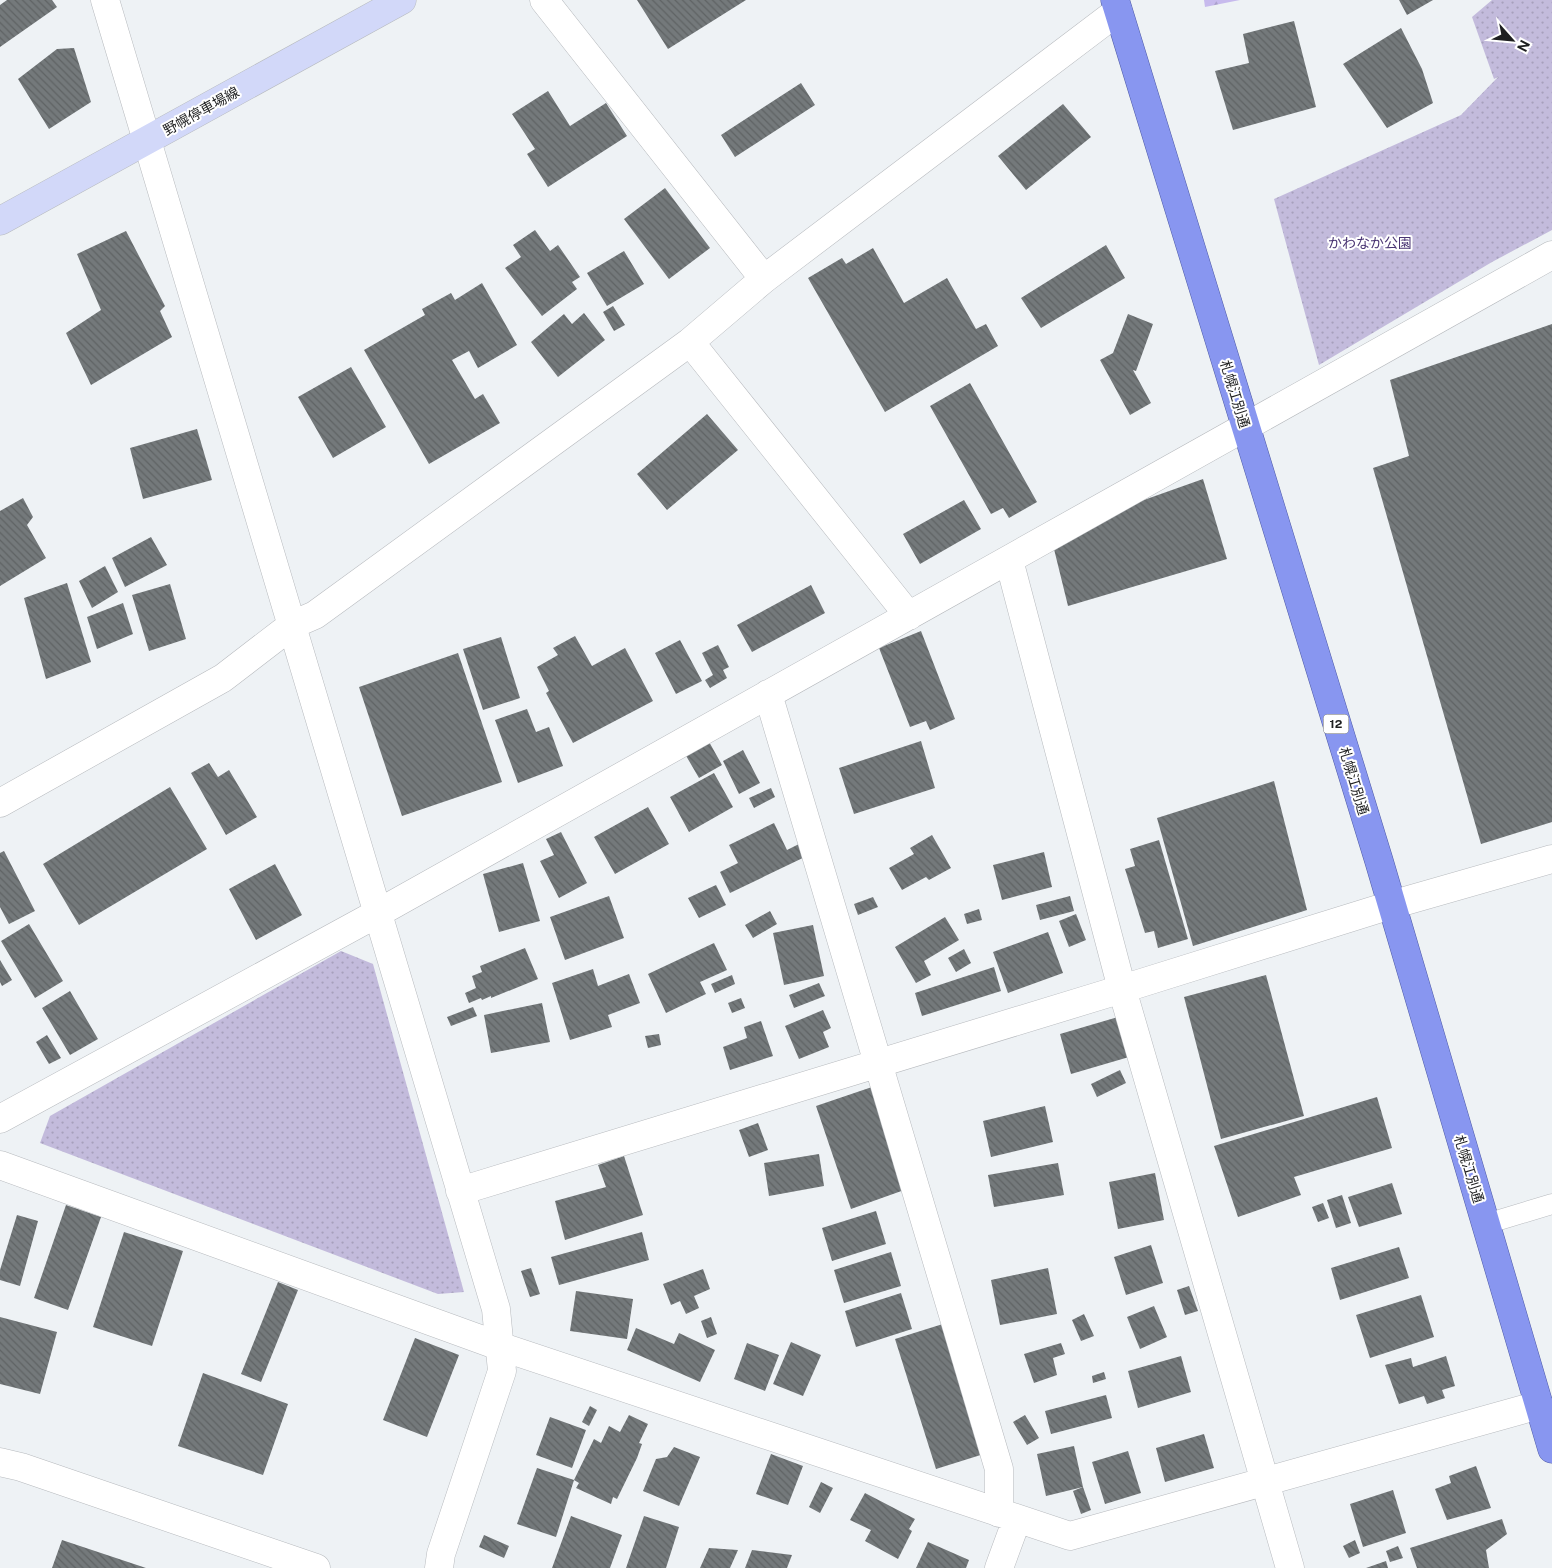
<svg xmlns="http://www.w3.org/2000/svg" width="1552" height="1568" font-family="'Public Sans','Noto Sans JP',sans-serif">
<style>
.forest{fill:url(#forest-firs)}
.park{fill:url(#park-dots)}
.building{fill:url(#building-back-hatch)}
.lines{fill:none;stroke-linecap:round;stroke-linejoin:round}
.service-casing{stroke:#b7babe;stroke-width:21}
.minor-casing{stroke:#b7babe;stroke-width:29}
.tertiary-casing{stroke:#b7babe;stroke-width:29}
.secondary-casing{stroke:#b7babe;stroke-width:29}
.trunk-casing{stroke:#4f5ba5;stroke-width:29}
.service{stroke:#fff;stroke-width:20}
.minor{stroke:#fff;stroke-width:28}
.tertiary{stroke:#fff;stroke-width:28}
.secondary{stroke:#d2d8f9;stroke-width:28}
.trunk{stroke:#8896f0;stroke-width:28}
.labels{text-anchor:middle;stroke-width:4;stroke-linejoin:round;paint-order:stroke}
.shield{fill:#fff;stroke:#626263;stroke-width:1}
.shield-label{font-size:12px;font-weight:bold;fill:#1e1f20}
.street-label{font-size:14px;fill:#1e1f20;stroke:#fff}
.park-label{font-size:14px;fill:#4a3573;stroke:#fff}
</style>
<defs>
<pattern id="forest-firs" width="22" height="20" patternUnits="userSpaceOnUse" patternTransform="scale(1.25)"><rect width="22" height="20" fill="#c7baed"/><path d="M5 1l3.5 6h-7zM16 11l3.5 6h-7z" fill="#aa9fcb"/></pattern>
<pattern id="park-dots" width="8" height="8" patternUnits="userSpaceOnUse" patternTransform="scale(1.25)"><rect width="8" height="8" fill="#c3bbdc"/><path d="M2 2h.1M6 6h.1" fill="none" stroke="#a7a0bc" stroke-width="1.8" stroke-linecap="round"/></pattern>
<pattern id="building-back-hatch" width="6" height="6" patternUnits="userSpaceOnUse" patternTransform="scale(1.25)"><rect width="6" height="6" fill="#74797b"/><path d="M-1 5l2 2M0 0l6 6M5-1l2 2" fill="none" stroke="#5f6364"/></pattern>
</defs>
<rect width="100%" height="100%" fill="#eef2f5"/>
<path class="forest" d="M1204,0h36l-35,7z"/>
<path class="park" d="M1492,0h60v230l-60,32 -173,103 -45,-166 187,-84 37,-38 -4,2 -22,-62z
M341,951l32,13 91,328 -26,2 -398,-151 10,-27z"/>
<path class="building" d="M7,0h45l5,7 -57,40v-42z
M637,0h109l-78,49z
M1399,0h34l-26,15z
M1294,21l22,86 -83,23 -18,-59 34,-8 -6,-29z
M1401,28l21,41 11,34 -46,25 -44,-64z
M74,48l17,54 -42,27 -31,-50 39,-30z
M801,83l14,22 -80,52 -14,-22z
M548,91l22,35 36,-23 21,33 -79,51 -21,-33 8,-5 -23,-35z
M1063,104l28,33 -65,53 -28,-34z
M665,188l45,60 -41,31 -45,-60z
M535,230l15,21 8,-6 22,32 -8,5 5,7 -35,27 -37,-48 16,-11 -8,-12z
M126,231l39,75 -5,5 12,26 -81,48 -25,-52 35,-23 -24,-56z
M1106,245l19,33 -84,50 -20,-30z
M873,248l31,55 43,-25 29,51 10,-5 12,22 -113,66 -77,-134 34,-20 4,6z
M624,251l20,33 -37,22 -20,-33z
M482,283l35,62 -39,23 -9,-17 -17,9 23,39 8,-5 17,29 -71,41 -65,-114 61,-35 -3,-6 29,-16 4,7z
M613,306l12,19 -11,6 -11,-19z
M584,313l21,27 -47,37 -27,-35 33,-28 8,10z
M1128,314l25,10 -17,47 -3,-1 18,33 -21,12 -30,-55 13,-7z
M1552,324v498l-71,22 -108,-376 36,-12 -19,-76z
M351,367l35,60 -53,31 -35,-61z
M970,383l67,119 -28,16 -6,-10 -12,6 -61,-108z
M707,414l31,36 -71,60 -30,-36z
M197,429l15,51 -69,19 -13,-51z
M1203,479l24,80 -159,47 -14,-57 87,-48z
M23,498l10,19 -6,8 19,33 -46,28v-75z
M964,500l17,29 -61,35 -17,-30z
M151,537l16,28 -42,22 -13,-29z
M105,566l13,26 -26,16 -13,-27z
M67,583l24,79 -45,17 -22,-81z
M170,584l16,55 -37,12 -17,-56z
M811,585l14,28 -73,39 -15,-27z
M123,603l10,31 -36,15 -10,-32z
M921,631l34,88 -25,11 -4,-9 -16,6 -31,-79z
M575,636l17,30 33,-18 28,53 -80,42 -27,-50 3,-2 -12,-24 21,-12 -5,-7z
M501,637l19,61 -37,12 -20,-61z
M680,640l22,41 -26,13 -21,-41z
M718,645l11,22 -6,3 4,8 -17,10 -5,-8 8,-5 -11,-22z
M458,653l44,129 -100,34 -43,-129z
M527,709l9,23 13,-5 14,39 -45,17 -23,-63z
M708,740l14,25 -23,13 -14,-24z
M921,741l14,47 -81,26 -15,-46z
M743,750l17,33 -21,11 -16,-33z
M209,763l9,14 11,-7 28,47 -31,18 -35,-62z
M714,773l19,34 -44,25 -19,-35z
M1274,781l33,129 -114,36 -36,-128z
M170,787l37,62 -128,76 -36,-61z
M771,788l4,9 -21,11 -5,-10z
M648,807l21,37 -54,30 -21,-37z
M774,823l13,27 16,-8 6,13 -79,38 -10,-21 18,-9 -9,-18z
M561,832l26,51 -28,15 -19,-37 14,-6 -8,-16z
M932,835l19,33 -22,12 -3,-3 -24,13 -13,-22 25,-14 -4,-6z
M1159,840l29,99 -30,9 -4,-17 -9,2 -20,-64 10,-3 -5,-17z
M4,851l31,60 -26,13 -9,-17v-54z
M1044,852l8,35 -50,13 -9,-35z
M523,863l17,58 -41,11 -16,-58z
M275,864l27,51 -46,25 -27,-51z
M716,885l10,20 -27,13 -11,-20z
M609,896l15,42 -59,22 -15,-43z
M1070,896l4,15 -34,9 -4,-15z
M873,897l5,10 -20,8 -4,-11z
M979,909l3,11 -15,4 -3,-10z
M770,911l7,13 -24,14 -8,-13z
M1076,914l10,26 -17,7 -10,-26z
M945,917l14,23 -35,21 7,14 -15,8 -21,-36z
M29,924l34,57 -28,17 -34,-57z
M813,925l11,51 -40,9 -11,-52z
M1048,932l15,41 -55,20 -15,-41z
M714,943l13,27 -27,12 6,12 -40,19 -18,-39z
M525,948l13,31 -47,19v-2l-9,4 -1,-2 -12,5 -4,-10 11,-5 -4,-12 10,-4 -2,-6z
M964,949l7,14 -15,9 -8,-14z
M0,960l12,20 -10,6 -2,-4z
M994,967l7,24 -79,25 -7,-23z
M593,969l5,17 31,-12 11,29 -32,12 4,12 -42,13 -18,-57z
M732,975l3,9 -20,9 -4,-9z
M1266,975l38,141 -83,23 -37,-142z
M819,983l6,13 -31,12 -5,-13z
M70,991l28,48 -28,16 -28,-47z
M741,998l4,10 -13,5 -4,-10z
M542,1003l8,39 -59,11 -7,-38z
M473,1007l4,9 -26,10 -4,-9z
M823,1010l8,18 -8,4 6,15 -30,12 -14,-33z
M1118,1017l11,40 -58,17 -11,-40z
M761,1021l12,35 -43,14 -7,-23 24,-9 -3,-11z
M659,1034l2,11 -13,3 -3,-12z
M47,1035l14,23 -12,6 -13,-22z
M1120,1070l6,13 -29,14 -6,-13z
M872,1087l35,102 -56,20 -35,-103z
M1377,1097l15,51 -98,29 7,18 -63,22 -24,-71z
M1045,1106l8,36 -62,15 -8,-36z
M758,1123l10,27 -19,7 -10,-27z
M819,1154l5,32 -55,10 -5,-33z
M624,1156l19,59 -78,25 -10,-39 51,-14 -8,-22z
M1058,1163l6,32 -70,12 -6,-32z
M1155,1173l9,47 -46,9 -9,-47z
M1392,1183l10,31 -43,13 -11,-30z
M1342,1195l9,28 -15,5 -9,-28z
M1323,1203l6,15 -11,4 -6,-15z
M66,1205l35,12 -33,93 -34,-12z
M876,1211l10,33 -54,17 -10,-33z
M17,1215l21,6 -18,65 -20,-6v-10z
M124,1232l59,19 -31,95 -59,-19z
M642,1232l7,28 -90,25 -8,-28z
M1151,1245l12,38 -37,12 -12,-38z
M1399,1247l10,31 -69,22 -9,-32z
M891,1252l10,34 -57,17 -10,-33z
M531,1268l9,26 -10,3 -9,-26z
M1048,1268l9,46 -57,11 -9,-45z
M703,1269l7,20 -16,7 5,12 -13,6 -6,-13 -9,4 -8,-21z
M278,1282l20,8 -37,92 -20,-8z
M1189,1286l9,25 -13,4 -8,-25z
M576,1291l57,8 -6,40 -57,-8z
M901,1293l11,36 -56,18 -11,-36z
M1421,1295l13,42 -64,21 -14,-43z
M1154,1306l13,31 -27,12 -13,-32z
M1084,1314l10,22 -13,5 -9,-21z
M0,1317l57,15 -17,62 -40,-10z
M711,1317l6,17 -10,4 -6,-17z
M946,1323l41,130 -51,16 -41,-130z
M636,1328l38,16 5,-11 36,17 -15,32 -73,-32z
M415,1338l44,17 -32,82 -44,-17z
M791,1342l30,13 -18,41 -30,-12z
M747,1343l32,12 -14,36 -31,-12z
M1061,1343l4,11 -12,4 4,17 -23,8 -10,-29z
M1181,1356l10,36 -53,16 -10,-37z
M1446,1356l9,30 -13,4 3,8 -18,6 -3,-8 -25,8 -14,-39 26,-7 2,9z
M1104,1372l2,7 -13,4 -1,-7z
M203,1373l85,31 -25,71 -85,-29z
M1106,1395l6,23 -61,16 -6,-23z
M590,1406l7,4 -8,16 -7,-4z
M629,1415l19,9 -9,19 3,1 -5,14 -20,41 -4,-2 -2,7 -35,-16 3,-5 -5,-3 20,-41 7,4 8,-17 11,6z
M1025,1415l14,23 -12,7 -14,-23z
M550,1417l36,13 -14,38 -36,-13z
M1204,1434l10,34 -49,14 -9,-34z
M1074,1446l9,41 8,23 -10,4 -8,-23 10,-4 -37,9 -9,-42z
M674,1447l26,10 -21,49 -36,-15 13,-32 11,-2z
M1128,1451l13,42 -36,11 -13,-42z
M771,1454l32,12 -15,39 -32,-11z
M1476,1466l15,42 -44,12 -12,-31 16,-6 -2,-7z
M537,1468l37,12 -18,57 -39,-13z
M821,1482l12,6 -13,25 -11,-6z
M1393,1490l13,43 -43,14 -13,-43z
M865,1493l50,26 -6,10 3,2 -14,28 -33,-18 6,-11 -21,-10z
M571,1516l51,19 -12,33h-58z
M644,1516l35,11 -13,41h-40z
M1502,1519l5,15 -21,16 3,18h-72l-7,-20z
M484,1535l25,11 -5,12 -25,-11z
M62,1540l84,28h-94z
M1355,1540l5,13 -11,5 -6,-12z
M928,1542l41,18 -3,8h-50z
M1398,1546l5,12 -13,4 -4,-11z
M709,1548l29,2 -8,18h-30z
M752,1550l40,5 -5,13h-42z
M1386,1561l2,7h-22z"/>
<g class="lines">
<g class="service-casing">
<path id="service" d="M1486,1224l66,-20"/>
</g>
<g class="minor-casing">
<path id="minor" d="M105,0l391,1309 6,62 -61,183 -2,14
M544,0l220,279
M690,342l219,274
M1009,560l113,429 168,579
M768,694l231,775v44
M0,803l223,-125 69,-53 23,-10 375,-273 74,-63 354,-268
M0,1119l378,-206 1174,-658
M0,1165l499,181 571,190 469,-131
M460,1191l662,-202 269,-84 161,-46
M999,1568l18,-49"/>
</g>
<g class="tertiary-casing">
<path id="tertiary" d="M0,1462l21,5 295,101"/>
</g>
<g class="secondary-casing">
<path id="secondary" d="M0,221l402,-221"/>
</g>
<g class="trunk-casing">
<path id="trunk" d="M1115,0l264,861 173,588"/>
</g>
<use href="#service" class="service"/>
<use href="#minor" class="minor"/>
<use href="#tertiary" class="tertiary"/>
<use href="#secondary" class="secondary"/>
<use href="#trunk" class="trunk"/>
</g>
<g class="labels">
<rect class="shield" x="1323.5" y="714.5" width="25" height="19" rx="4"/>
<g class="shield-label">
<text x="1336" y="728">12</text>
</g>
<g class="street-label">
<text transform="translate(201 111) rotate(-29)" y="5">野幌停車場線</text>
<text transform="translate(1235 394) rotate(73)" y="5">札幌江別通</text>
<text transform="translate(1354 781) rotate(73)" y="5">札幌江別通</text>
<text transform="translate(1469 1169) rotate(73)" y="5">札幌江別通</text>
</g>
<g class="park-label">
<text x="1370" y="248">かわなか公園</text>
</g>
</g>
<g transform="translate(1512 40) rotate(117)" stroke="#ffffff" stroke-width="4" paint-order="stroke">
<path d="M0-4L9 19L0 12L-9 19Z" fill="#1e1f20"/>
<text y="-8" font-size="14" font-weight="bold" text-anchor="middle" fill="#1e1f20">N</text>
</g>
</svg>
